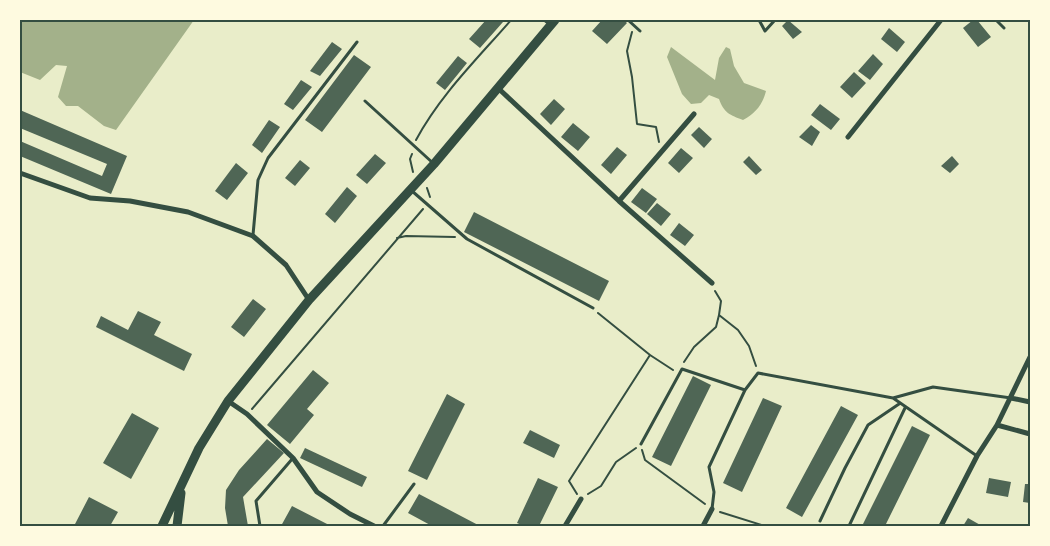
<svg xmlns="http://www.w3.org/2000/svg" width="1050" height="546" font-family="'PT Sans Narrow',sans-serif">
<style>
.water{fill:#a3b18a}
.building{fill:#4f6655}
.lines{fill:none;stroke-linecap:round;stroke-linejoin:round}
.path{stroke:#344e41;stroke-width:2}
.service{stroke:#344e41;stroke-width:3}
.minor{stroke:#344e41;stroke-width:5}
.secondary{stroke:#344e41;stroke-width:9}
.neatline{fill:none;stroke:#344e41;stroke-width:2}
</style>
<rect width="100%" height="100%" fill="#e9edc9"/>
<path class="water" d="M20,20h174l-78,110 -12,-4 -26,-20h-12l-8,-9 9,-31 -11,-1 -16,15 -20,-8z
M671,47l44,33 4,-22 7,-11 4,2 4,17 10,17 22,8c-3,13 -11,23 -23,29 -13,-5 -19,-7 -24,-21l-10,-4 -8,8 -10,1 -9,-10 -15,-37z"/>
<path class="building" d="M486,20h15l2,2 -23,26 -11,-9z
M602,20h22l3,3 -20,21 -15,-13z
M788,20l14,12 -9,7 -11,-13z
M973,20h4l14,17 -13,10 -15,-19z
M889,28l16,14 -8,10 -16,-13z
M332,42l10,7 -22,27 -10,-5z
M873,54l10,10 -13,16 -12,-9z
M354,55l17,12 -49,65 -17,-12z
M458,56l9,7 -22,27 -9,-7z
M854,72l12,11 -14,15 -12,-11z
M301,80l11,7 -19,23 -9,-6z
M554,99l11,10 -14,16 -11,-11z
M820,104l20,15 -9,11 -20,-15z
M20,110l107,46 -16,38 -91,-38v-15l82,35 5,-12 -87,-36z
M269,120l11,7 -18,26 -10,-8z
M573,123l17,14 -12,14 -17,-14z
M811,125l9,7 -8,14 -13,-9z
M699,127l13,12 -8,9 -13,-13z
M617,147l10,8 -16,19 -10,-9z
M681,148l12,10 -14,15 -11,-10z
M375,154l11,9 -19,21 -11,-9z
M749,156l13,14 -6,5 -13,-13z
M952,156l7,8 -9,9 -9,-7z
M300,160l10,8 -15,18 -10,-8z
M236,163l12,10 -21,27 -12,-9z
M347,187l10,9 -22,27 -10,-9z
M642,188l15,11 -11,14 -15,-11z
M657,203l14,11 -10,12 -14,-12z
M474,212l135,69 -10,20 -135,-69z
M679,223l15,12 -9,11 -15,-11z
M253,299l13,10 -22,28 -13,-10z
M138,311l23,11 -7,13 38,19 -8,17 -88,-44 5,-11 27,14z
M313,370l16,13 -22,26 7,6 -24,29 -23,-19z
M693,376l18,9 -40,81 -19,-9z
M447,394l18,10 -38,76 -19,-9z
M763,398l19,8 -40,86 -19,-9z
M841,406l17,9 -56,102 -16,-9z
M132,413l27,15 -28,51 -28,-16z
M912,426l18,9 -45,91h-23z
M530,430l30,15 -6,13 -31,-15z
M267,439l17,14 -41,44 5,29h-20l-3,-18 1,-18 13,-20z
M305,448l62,29 -5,10 -62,-29z
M538,478l20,9 -19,39h-15l-7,-3z
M989,478l22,4 -3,15 -22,-4z
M1025,484h5v19l-7,-1z
M419,494l61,32h-48l-24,-13z
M89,497l29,15 -8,14h-36z
M292,506l39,20h-50z
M968,518l14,8h-19z"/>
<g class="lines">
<path class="path" d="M632,32l-5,19 5,26 5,47 19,3 3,15
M416,140c24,-45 62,-82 95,-120
M412,154l-2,5 3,13
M427,188l3,9
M397,238l9,-2 49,1
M715,291l6,10 -2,14 19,15 11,16 7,20
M650,355l23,15
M684,362l10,-15 22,-20 3,-12
M252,409l171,-200
M642,450l3,10 60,44
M577,494l-8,-13 81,-126 -52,-42
M588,494l13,-8 15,-24 20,-14
M720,512l45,14"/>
<path class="service" d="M544,20l7,5
M628,20l12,11
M759,20l6,11 10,-11
M996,20l8,8
M365,101l69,63
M412,191l55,48 126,69
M253,235l5,-55 10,-22 89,-116
M893,398l84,58
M641,444l41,-75 63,21
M712,509l2,-17 -5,-25 36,-77 13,-17 135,25 40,-11 78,11
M820,521l25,-53 23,-43 31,-21
M260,526l-4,-25 37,-43
M383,526l31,-42
M849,526l56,-118"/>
<path class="minor" d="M499,89l120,112 93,82
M848,137l93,-117
M20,173l70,25 40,3 58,11 65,24 33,29 23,35
M619,201l75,-87
M1011,398l19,4
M228,401l19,13 46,44 24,34 33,22 24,12
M997,425l33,9
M565,526l16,-27
M703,526l9,-17
M941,526l36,-70 20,-31 33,-68"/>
<path class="secondary" d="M162,526l37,-78 29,-47 81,-101 125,-136 121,-144
M177,526l4,-33"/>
</g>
<rect width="1050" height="546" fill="none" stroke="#fefae0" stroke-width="42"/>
<rect x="21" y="21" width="1008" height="504" class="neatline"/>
</svg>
